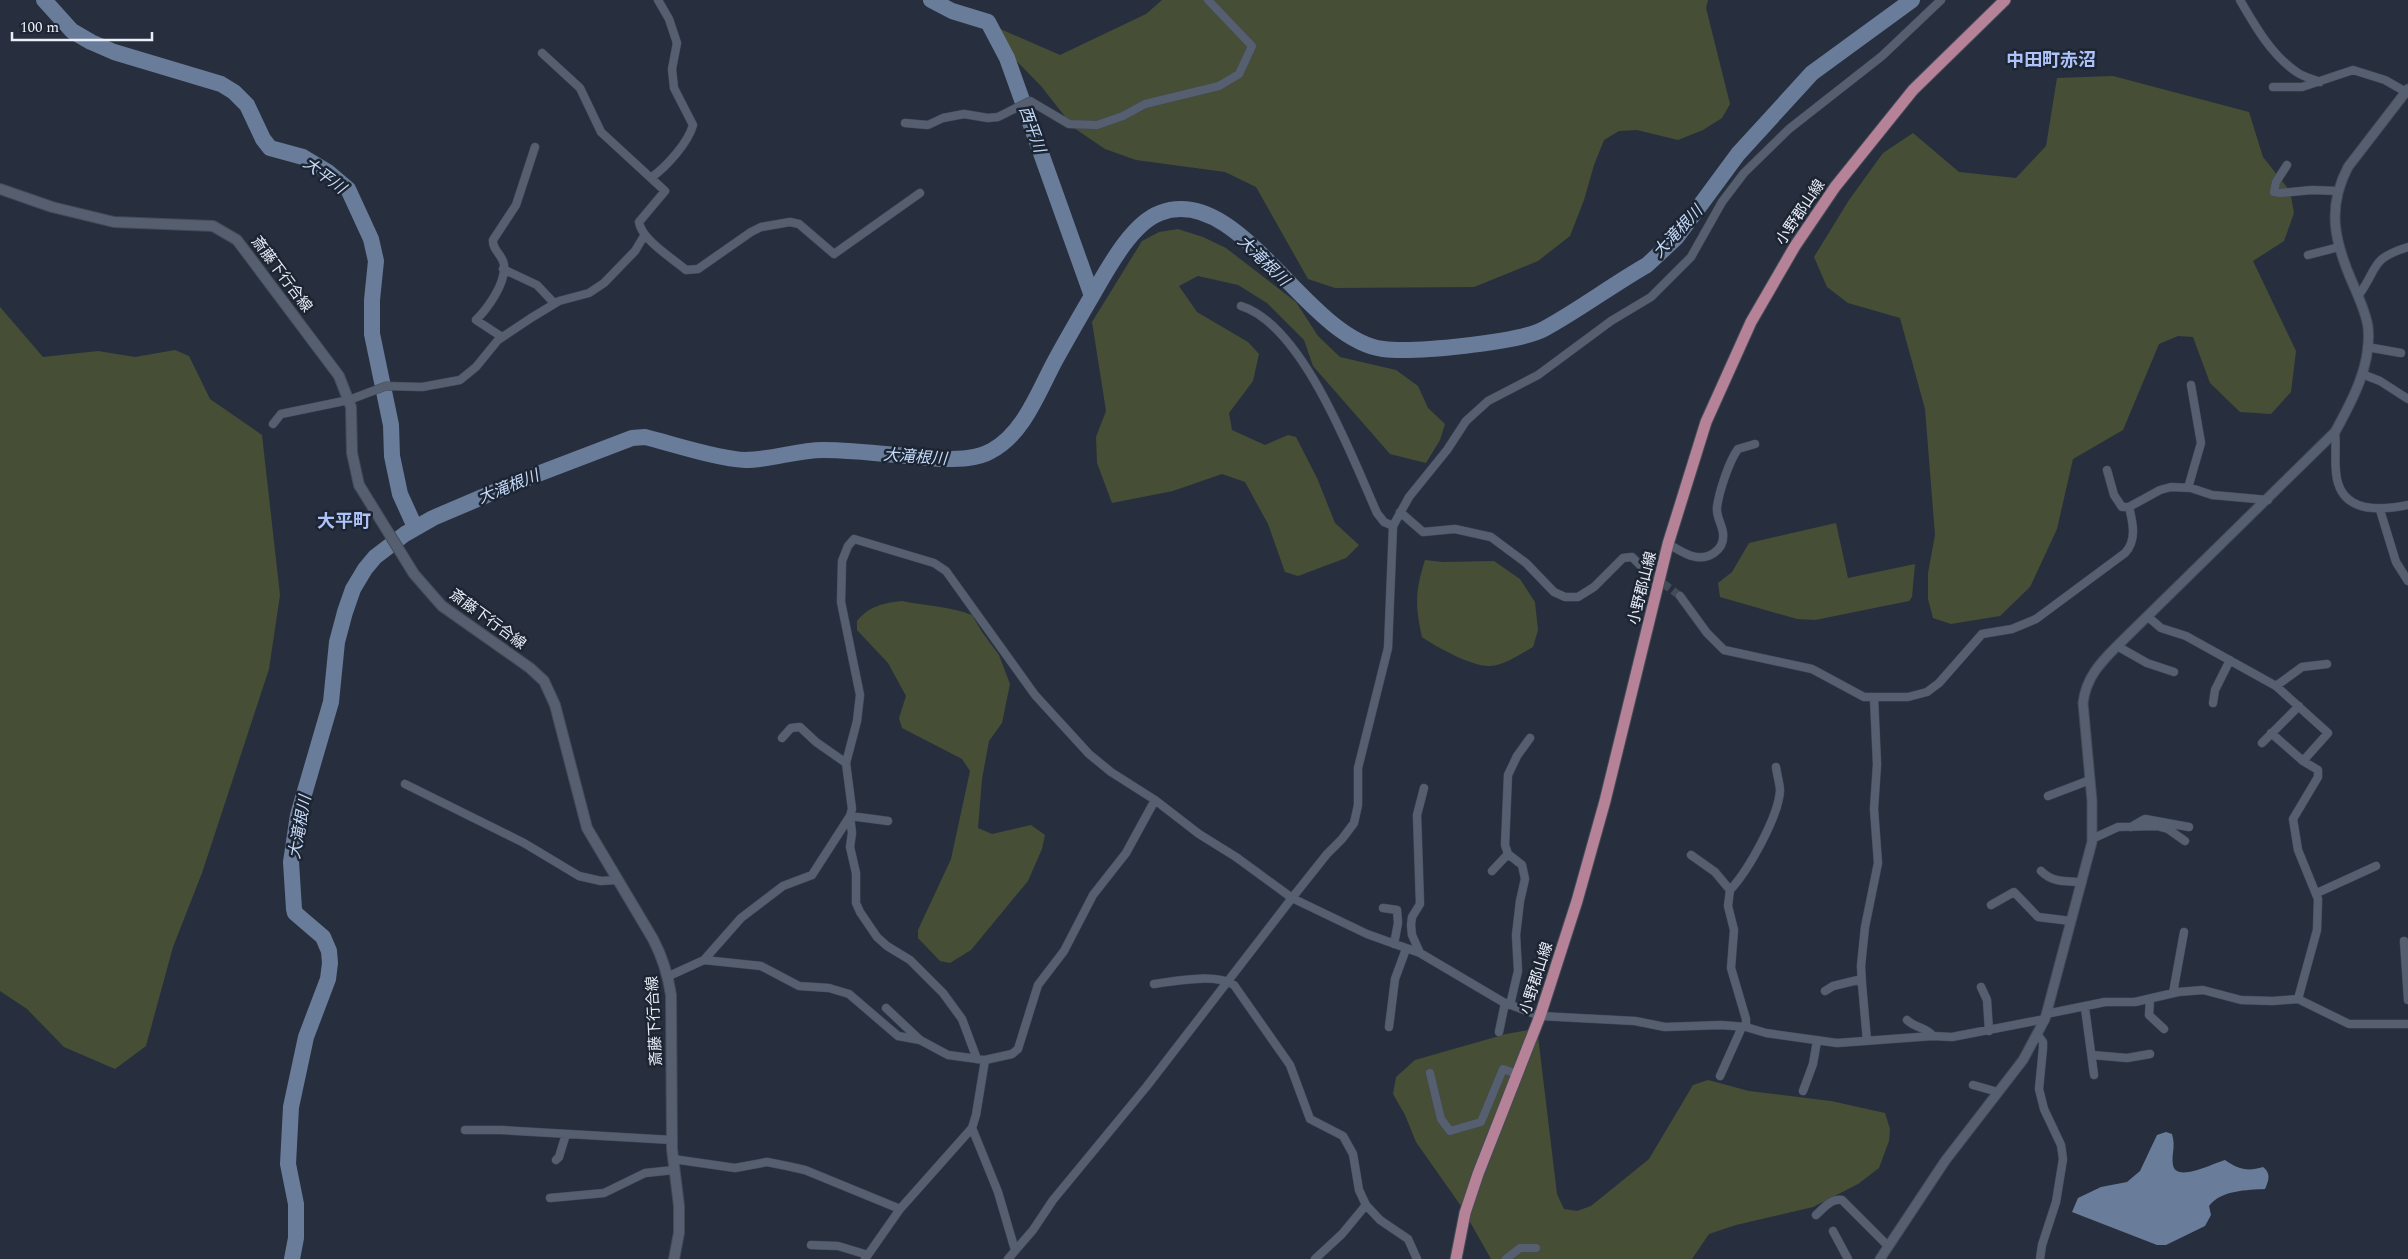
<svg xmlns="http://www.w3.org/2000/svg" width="2408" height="1259" font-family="Spectral,'Noto Sans JP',serif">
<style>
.green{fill:#464e36}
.water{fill:#697d9b}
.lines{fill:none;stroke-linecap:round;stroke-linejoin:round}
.river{stroke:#697d9b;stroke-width:16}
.minor-tunnel{stroke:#444c5a;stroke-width:8;stroke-dasharray:8 4;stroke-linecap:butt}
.minor-casing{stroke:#444b57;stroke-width:9}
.tertiary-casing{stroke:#444b57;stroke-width:11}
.secondary-casing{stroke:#444b57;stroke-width:12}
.primary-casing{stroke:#444b57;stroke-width:13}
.minor{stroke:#565f70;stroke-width:8}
.tertiary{stroke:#565f70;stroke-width:9}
.secondary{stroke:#565f70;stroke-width:10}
.primary{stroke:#b58297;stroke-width:11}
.labels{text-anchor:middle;stroke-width:5;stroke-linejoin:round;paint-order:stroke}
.street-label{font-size:15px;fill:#e9eef8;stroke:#1d2533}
.water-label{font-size:16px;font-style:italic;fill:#c5dbfa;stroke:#1d2533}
.quarter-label{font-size:18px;font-weight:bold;fill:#adc2f8;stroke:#1d2533}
</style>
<rect width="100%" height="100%" fill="#272f3e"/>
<path class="green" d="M1162,0h546l-2,8 24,96 -8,14 -19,12 -25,10 -41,-10 -18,1 -15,9 -10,25 -10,35 -14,36 -32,25 -64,26 -139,1 -27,-9 -52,-92 -31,-15 -89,-12 -31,-11 -31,-21 -33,-42 -47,-48 4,-10 62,27 86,-41z
M2113,76l136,36 14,45 27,34 4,22 -10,28 -31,20 43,90 -5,41 -20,22 -31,-2 -30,-29 -17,-46 -15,-1 -19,8 -36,86 -50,29 -16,70 -27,58 -30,29 -49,8 -18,-6 -5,-19v-26l7,-38 -10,-126 -25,-91 -52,-15 -21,-16 -13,-30 35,-57 34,-47 30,-20 46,39 57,6 30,-32 11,-68z
M1178,229l25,8 23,11 70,54 22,34 22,21 56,13 22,16 10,22 17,16 -5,16 -14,23 -36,-9 -77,-88 -9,-26 -37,-37 -29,-18 -40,-9 -19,10 18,26 51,30 11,12 -6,27 -24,32 3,17 33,15 23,-10 8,2 21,41 18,45 24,22 -13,13 -48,18 -13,-4 -17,-48 -23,-42 -23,-8 -49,17 -61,12 -15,-40 -1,-26 10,-26 -14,-89 50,-81 17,-9z
M0,307l43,50 55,-6 37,6 40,-7 14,6 21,43 52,36 18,160 -11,74 -67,204 -29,74 -27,99 -31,23 -51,-22 -37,-38 -27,-18z
M1836,523l12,55 67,-14 -3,33 -3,4 -94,19 -18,-1 -77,-22 -2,-14 14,-11 17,-29z
M1425,560l18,2 51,-1 26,18 15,23 3,28 -5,17c-13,7 -28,18 -43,19 -17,1 -54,-19 -68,-29 -7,-32 -7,-45 3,-77z
M902,601c24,5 47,5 70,14l10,17 17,23 11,29 -8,39 -13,18 -7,38 -4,49 14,6 39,-9 14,10 -3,14 -14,32 -57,69 -21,13 -10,-2 -22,-23v-8l33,-71 19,-88 -8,-12 -60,-31 -3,-10 7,-22 -18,-33 -31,-33v-9c12,-15 27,-18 45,-20z
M1529,1030l9,6 19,158 7,15 13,2 14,-5 58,-47 44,-74 15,-5 41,11 82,10 54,12 5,16 -1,12 -10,27 -21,16 -45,23 -77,18 -27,9 -17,25h-201l-30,-53 -45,-64 -11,-27 -12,-21 3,-17 19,-17 91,-26z"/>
<path class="water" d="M2166,1132l6,2c4,13 -1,21 1,31 3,18 41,-2 52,-5 13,9 22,12 38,7 8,6 6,13 2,22 -18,1 -44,1 -56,17l2,9 -6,11 -39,19h-9l-85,-33 6,-14 23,-11 26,-5 13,-11 17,-36z"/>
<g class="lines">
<path class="river" d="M44,0l28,31 19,11 23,10 107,32 13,8 13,13 16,34 7,9 33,9 25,15 20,17 23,50 5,22 -4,39v34l19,91 1,31 8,38 15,33
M931,0l21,11 36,11 19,36 85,238
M292,1259l4,-21v-34l-8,-40 3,-57 15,-70 22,-58 2,-16 -1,-12 -6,-14 -28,-24 -1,-4 -3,-47 7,-47 33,-113 6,-60 8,-30 8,-23 12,-20 10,-12 30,-23 28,-16 89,-38 110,-42 13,-1c28,7 73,22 100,23 26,0 52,-10 78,-10 40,0 81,7 121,9 15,0 33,0 47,-8 33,-17 48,-61 65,-92 11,-20 22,-39 33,-58 16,-27 41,-77 71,-88 80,-31 146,126 223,136 30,4 135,-6 161,-20 35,-19 68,-44 103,-64l29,-27 62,-84 74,-81 100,-73"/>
<path class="minor-tunnel" d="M1644,569l36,27"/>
<g class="minor-casing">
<path id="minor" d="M2240,0c15,26 32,56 58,73 6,4 15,6 22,9
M542,53l38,35 21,44 64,59 -26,31c2,17 33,36 47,48l12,-1 53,-37 10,-5 29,-5 9,2 35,30 86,-61
M2273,87h29l51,-17 32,10 21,12
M905,123l23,2 15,-7 21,-4 24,4 10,-1 32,-16 39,23 28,1 26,-9 22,-12 74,-18 20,-12 13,-28 -44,-46
M2287,165l-11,17 -2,10 6,1 32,-3 26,1
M652,177c15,-11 36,-34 41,-52l-19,-37 -2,-19 5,-26 -8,-24 -11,-19
M2308,255l31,-8
M503,269l34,16 17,18
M2358,296c21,-28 11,-37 50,-49
M1241,306c62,19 111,151 136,207l7,9 9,4
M502,337l-26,-17c12,-12 30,-37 28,-55 -1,-10 -12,-15 -11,-25l23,-35 19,-58
M2367,347l34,6
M2362,374l18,7 28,18
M273,424l8,-10 68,-14 37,-14 36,1 38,-7 16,-13 22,-27 33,-22 28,-17 30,-8 15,-10 31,-32 9,-15
M2335,432c2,16 -2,36 3,51 9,31 46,27 70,22
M2107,470l7,25 8,12h7
M2188,488l13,-45 -10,-58
M2380,510l16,52 12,19
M1400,512l23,20 32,-3 36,8 35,26 28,29 11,5h13l16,-10 29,-29 9,-1 12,12
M1668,544c8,4 16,10 24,12 16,5 33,-6 31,-23 -1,-9 -7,-16 -6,-26 2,-15 12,-46 21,-58l17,-5
M1680,596l27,37 17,17 88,19 52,28h44l19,-5 12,-9 43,-49 30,-5 24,-10 89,-66c12,-13 8,-30 4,-46l31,-17 11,-3 20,1 21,7 56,5
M2147,616l14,12 25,8 90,50 52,47 -25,28 15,9v7l-25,42 5,31 20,49 -1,31 -19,69
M2117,646l30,17 27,9
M2276,686l26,-19 25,-3
M2213,703l2,-13 15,-30
M2271,733l32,28
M782,738l9,-10 9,-1 16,15 30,21
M2262,743l37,-37
M405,784l119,59 55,33 22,5 16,-1
M2048,796l42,-16
M888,821l-38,-5 2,17 -2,14 6,26v30l4,9 17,25 10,9 23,14 33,33 19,26 15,40
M2131,827l14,-8 44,8
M2092,839l26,-12 39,-1 11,3 17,12
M1691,855l24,17 15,18 -2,16 6,24 -3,38 15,51v8
M1492,871l16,-17
M2041,871c12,12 24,10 41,11
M1730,890c18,-19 49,-74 50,-100 0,-5 -3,-15 -4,-23
M2317,893l59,-27
M1991,905l23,-13 24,25 33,4
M1383,908l14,2 1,13 -4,21
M2404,941l4,59
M1420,953l-8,-18 -1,-10 1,-8 8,-13 -3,-89 7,-27
M704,960l57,6 38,20 30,2 20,6 49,42 22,4 28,15 37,5 27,-6 6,-5 20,-64 26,-34 29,-56 33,-42 29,-53
M669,976l35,-16 37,-42 42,-32 29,-11 38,-59 2,-7 -6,-46 11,-42 3,-26 -19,-93 1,-41 6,-15 6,-7 80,24 12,8 89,124 54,59 22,18 44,28 44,34 37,23 56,41 75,36 53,19 83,49 37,14 95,5 30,6 56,-2 25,2 20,6 71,10 96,-7 19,1 93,-18
M1154,984c21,-3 62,-11 80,1l56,80 20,54 33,17 10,18 6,36 7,15 14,15 28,19 9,20
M1862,984l-1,-18 4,-39 13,-64 -4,-54 3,-45 -3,-66
M1981,987l6,13 2,31
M1825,991l8,-5 25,-6 4,4 5,57
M2173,993l11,-61
M2150,1000l-1,15 15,14
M1510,1005l8,-34 -2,-36 4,-34 5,-22 -3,-14 -14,-11 -3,-9 3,-70 9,-19 13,-18
M886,1008l33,31
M2085,1008l9,67
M2046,1014l59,-12h30l43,-10 25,-2 38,10 32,1 25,-2 51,25h59
M1907,1020c8,8 19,7 26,16
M1389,1027l6,-48 11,-30
M1499,1032l6,-29
M2038,1035l5,7v6l-4,41 5,20 17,36 2,14 -7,43 -14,43 -2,14
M2092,1055l35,3 23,-4
M1430,1073l11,46 9,12 31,-9 22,-53 14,5
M1720,1076l22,-49
M1973,1085l25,7
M1803,1091l10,-27 4,-23
M972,1128l26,64 17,58
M465,1130h36l171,10
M673,1159l62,9 32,-6 20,4 18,4 95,39
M556,1160l3,-3 7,-23
M550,1198l54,-5 41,-20 29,-3
M1816,1215c8,-7 15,-17 26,-15l46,46
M1833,1231l15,28
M811,1245l27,1 30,9
M865,1259l35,-50 72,-81 4,-13 9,-55
M1008,1259l25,-29 20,-30 94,-114 145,-188 35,-44 15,-15 12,-16 4,-18v-37l30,-120 5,-122 16,-29 38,-47 19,-29 22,-20 50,-26 73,-54 40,-24 40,-40 31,-55 22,-29 45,-44 93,-73 59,-56
M1315,1259l27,-25 24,-29
M1506,1259l14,-11h16"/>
</g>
<g class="tertiary-casing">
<path id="tertiary" d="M1880,1259l65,-98 78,-101 22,-41 47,-177v-41l-9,-98c3,-25 17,-40 34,-57l218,-214c17,-31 37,-67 33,-105 -2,-14 -9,-29 -15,-43 -18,-41 -27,-75 -5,-117l60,-78"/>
</g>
<g class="secondary-casing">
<path id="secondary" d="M0,189l52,18 62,15 99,4 24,14 102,136 12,31 1,46 7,32 55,89 28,32 88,62 14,13 11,24 32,123 66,111c10,19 15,36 18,56l1,154 7,57v27l-5,26"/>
</g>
<g class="primary-casing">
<path id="primary" d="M1456,1259l9,-46 13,-39 62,-158 37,-115 28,-100 63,-257 38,-122 45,-100 44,-76 40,-59 78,-97 92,-90"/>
</g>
<use href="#minor" class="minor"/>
<use href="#tertiary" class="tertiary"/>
<use href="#secondary" class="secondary"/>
<use href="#primary" class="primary"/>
</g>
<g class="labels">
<g class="street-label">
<text transform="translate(1800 212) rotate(-56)" y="5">小野郡山線</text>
<text transform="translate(282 274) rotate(53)" y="5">斎藤下行合線</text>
<text transform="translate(1642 588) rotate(-76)" y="5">小野郡山線</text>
<text transform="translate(488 619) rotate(36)" y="5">斎藤下行合線</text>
<text transform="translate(1536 978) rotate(-72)" y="5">小野郡山線</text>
<text transform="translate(654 1021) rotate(-93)" y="5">斎藤下行合線</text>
</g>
<g class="water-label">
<text transform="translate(1033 129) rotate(70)" y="6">西平川</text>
<text transform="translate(325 175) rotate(37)" y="6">大平川</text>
<text transform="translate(1677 231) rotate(-47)" y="6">大滝根川</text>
<text transform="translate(1264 260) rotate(44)" y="6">大滝根川</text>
<text transform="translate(915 456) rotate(4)" y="6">大滝根川</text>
<text transform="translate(508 486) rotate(-22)" y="6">大滝根川</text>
<text transform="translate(299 827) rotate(-80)" y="6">大滝根川</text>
</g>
<g class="quarter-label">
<text x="2051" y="66">中田町赤沼</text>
<text x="344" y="527">大平町</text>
</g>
</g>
<path d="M12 32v8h140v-8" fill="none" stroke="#e9eef8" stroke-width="2.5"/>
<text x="20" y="32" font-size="15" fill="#e9eef8" stroke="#1d2533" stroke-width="4" paint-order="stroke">100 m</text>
</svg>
